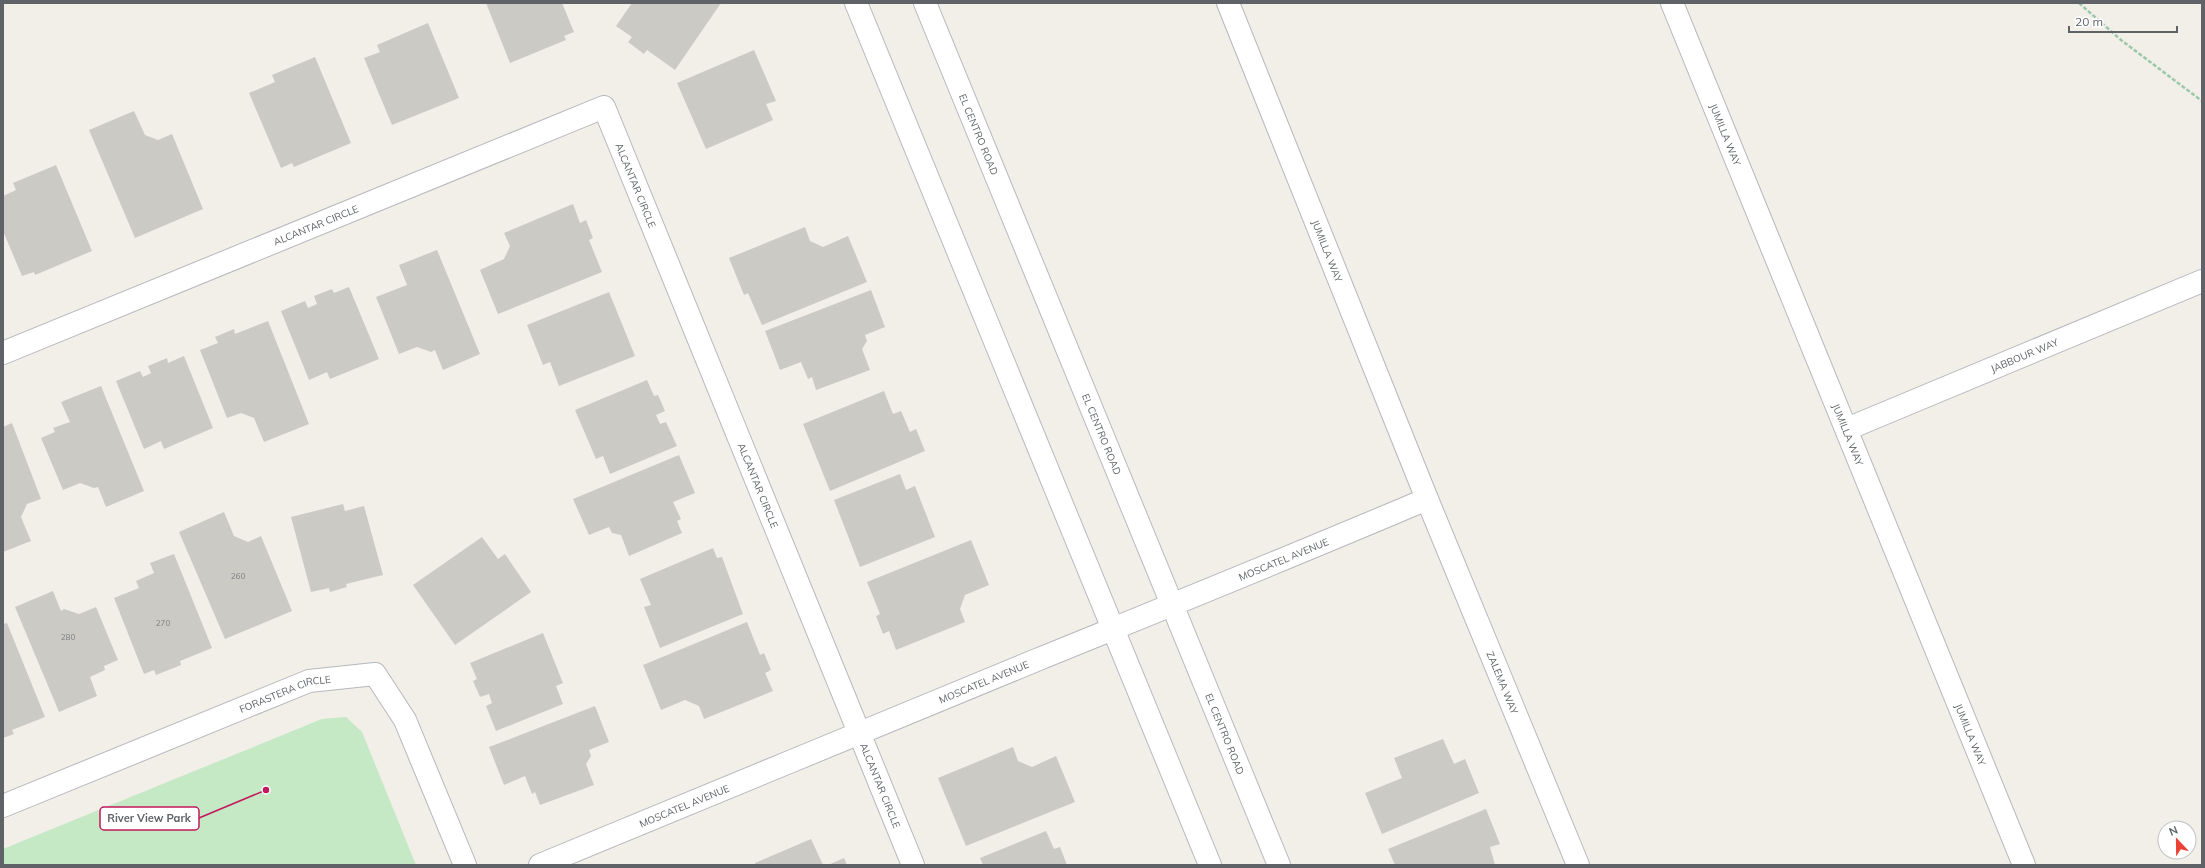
<svg xmlns="http://www.w3.org/2000/svg" width="2205" height="868" font-family="Mulish,sans-serif">
<style>
.green{fill:#c5e8c5}
.building{fill:#cccac5}
.lines{fill:none;stroke-linecap:round;stroke-linejoin:round}
.minor-casing{stroke:#b5b8bc;stroke-width:24}
.secondary-casing{stroke:#b6babf;stroke-width:24}
.path{stroke:#9cc7a9;stroke-width:2.5;stroke-dasharray:4 2;stroke-linecap:butt}
.minor{stroke:#fff;stroke-width:22}
.secondary{stroke:#fff;stroke-width:22}
.labels{text-anchor:middle;stroke-width:3;stroke-linejoin:round;paint-order:stroke}
.number-label{font-size:8px;fill:#7a7d7f}
.street-label{font-size:10px;fill:#5f6368;stroke:#fff}
.leader{fill:none;stroke:#c2185b;stroke-width:1.5}
.callout-dot{fill:#c2185b;stroke:#fff;stroke-width:1.5}
.callout{fill:#fff;stroke:#c2185b;stroke-width:1.5}
.callout-label{font-size:11px;text-anchor:middle;font-weight:bold;fill:#5f6368}
</style>
<rect width="100%" height="100%" fill="#f1efe8"/>
<path class="green" d="M346,717l16,15 54,133h-413v-16l319,-130z"/>
<path class="building" d="M486,3h76l12,29 -10,4 2,4 -56,23z
M632,3h89l-46,67 -28,-20 -3,4 -16,-12 4,-5 -16,-11z
M428,23l31,75 -67,27 -28,-67 16,-6 -3,-7z
M754,50l22,51 -10,3 7,16 -67,29 -29,-66z
M315,57l36,86 -57,24 -2,-4 -11,5 -32,-75 26,-11 -3,-7z
M134,111l11,24 13,5 14,-6 31,75 -68,29 -46,-108z
M56,165l36,86 -57,24 -1,-3 -12,4 -19,-45v-35l13,-6 -3,-7z
M573,204l7,19 6,-3 7,18 -4,2 13,32 -104,42 -18,-44 24,-11 6,-13 -6,-13z
M805,227l5,14 13,6 25,-11 19,46 -105,43 -14,-32 -4,2 -15,-37z
M437,250l43,104 -37,16 -8,-20 -4,2 -14,-5 -18,7 -23,-57 31,-12 -8,-20z
M349,287l30,72 -49,20 -3,-7 -18,8 -28,-69 24,-10 3,7 9,-4 -3,-8 18,-7 2,4z
M871,290l14,37 -20,8 2,6 -5,8 8,21 -54,20 -4,-13 -4,2 -7,-17 -21,8 -15,-39z
M609,292l26,64 -76,30 -9,-24 -7,3 -16,-40z
M268,321l41,103 -45,18 -10,-24 -13,-5 -14,5 -27,-68 18,-7 -3,-6 19,-8 1,5z
M184,356l29,72 -49,21 -3,-8 -17,8 -28,-68 24,-10 3,6 8,-4 -3,-7 19,-8 1,5z
M647,380l7,16 4,-1 7,16 -9,4 4,9 6,-2 11,24 -67,28 -7,-18 -7,3 -21,-49z
M101,386l43,105 -38,16 -8,-20 -4,1 -14,-5 -17,7 -22,-52 14,-6 -2,-4 17,-6 -9,-20z
M884,391l9,23 8,-3 9,21 6,-3 9,22 -95,40 -27,-67z
M12,423l29,76 -14,5 -6,13 10,24 -28,11v-125z
M679,455l16,38 -22,9 8,17 -4,2 5,12 -53,23 -8,-21 -9,-2 -3,-6 -20,8 -16,-36z
M900,474l6,16 9,-4 20,51 -75,30 -26,-67z
M343,504l2,7 19,-5 19,69 -37,9 1,3 -17,5 -1,-4 -18,4 -20,-75z
M224,512l10,24 14,6 13,-6 31,75 -67,28 -46,-107z
M482,537l16,22 7,-5 26,38 -76,53 -42,-60z
M971,540l18,45 -24,10 -5,14 5,13 -69,28 -7,-19 -6,3 -7,-18 4,-2 -13,-32z
M713,548l4,10 5,-1 21,57 -83,34 -16,-41 7,-2 -11,-26z
M174,554l38,94 -32,13 1,4 -25,10 -2,-5 -10,4 -30,-76 25,-10 -3,-7 18,-8 -4,-10z
M53,591l8,20 3,-2 15,5 17,-7 22,53 -14,6 1,4 -15,7 7,19 -38,16 -44,-105z
M747,622l13,33 4,-2 7,17 -6,3 8,18 -69,28 -5,-13 -14,-6 -24,10 -18,-45z
M7,623l38,94 -33,13 2,4 -11,4v-114z
M543,633l20,50 -7,3 7,18 -67,27 -10,-25 6,-3 -3,-9 -9,3 -7,-16 4,-2 -7,-16z
M595,706l14,36 -20,8 2,6 -5,8 8,21 -54,20 -5,-13 -3,2 -7,-18 -21,9 -15,-38z
M1443,739l11,25 11,-5 14,34 -97,41 -17,-41 37,-15 -8,-20z
M1013,747l5,14 14,6 24,-11 19,46 -109,44 -28,-68z
M1486,809l14,35 -10,3 5,18h-100l-7,-16z
M1046,831l8,18 6,-2 7,18h-84l-3,-7z
M811,839l12,26h-68v-2z
M844,858l3,7h-19z"/>
<g class="lines">
<g class="minor-casing">
<g id="minor">
<path id="s1" d="M1228,3l199,496 151,366"/>
<path id="s2" d="M1672,3l352,862"/>
<path id="s3" d="M3,353l601,-246 309,758"/>
<path id="s4" d="M1847,429l355,-148"/>
<path id="s5" d="M3,806l306,-125 66,-7 30,46 60,145"/>
<path id="s6" d="M540,865c166,-68 333,-138 499,-206 130,-53 259,-105 388,-160"/>
</g>
</g>
<g class="secondary-casing">
<g id="secondary">
<path d="M856,3l354,862"/>
<path id="s7" d="M925,3l354,862"/>
</g>
</g>
<path class="path" d="M2079,3l42,37 81,61"/>
<use href="#minor" class="minor"/>
<use href="#secondary" class="secondary"/>
</g>
<g class="labels">
<g class="number-label">
<text x="238" y="579">260</text>
<text x="163" y="626">270</text>
<text x="68" y="640">280</text>
</g>
<g class="street-label">
<text dy="4" stroke="none"><textPath href="#s7" startOffset="142">EL CENTRO ROAD</textPath></text>
<text dy="4" stroke="none"><textPath href="#s2" startOffset="142">JUMILLA WAY</textPath></text>
<text dy="4" stroke="none"><textPath href="#s3" startOffset="734">ALCANTAR CIRCLE</textPath></text>
<text dy="4" stroke="none"><textPath href="#s3" startOffset="338">ALCANTAR CIRCLE</textPath></text>
<text dy="4" stroke="none"><textPath href="#s1" startOffset="267">JUMILLA WAY</textPath></text>
<text dy="4" stroke="none"><textPath href="#s4" startOffset="192">JABBOUR WAY</textPath></text>
<text dy="4" stroke="none"><textPath href="#s7" startOffset="466">EL CENTRO ROAD</textPath></text>
<text dy="4" stroke="none"><textPath href="#s2" startOffset="466">JUMILLA WAY</textPath></text>
<text dy="4" stroke="none"><textPath href="#s3" startOffset="1058">ALCANTAR CIRCLE</textPath></text>
<text dy="4" stroke="none"><textPath href="#s6" startOffset="804">MOSCATEL AVENUE</textPath></text>
<text dy="4" stroke="none"><textPath href="#s6" startOffset="480">MOSCATEL AVENUE</textPath></text>
<text dy="4" stroke="none"><textPath href="#s1" startOffset="733">ZALEMA WAY</textPath></text>
<text dy="4" stroke="none"><textPath href="#s5" startOffset="304">FORASTERA CIRCLE</textPath></text>
<text dy="4" stroke="none"><textPath href="#s7" startOffset="790">EL CENTRO ROAD</textPath></text>
<text dy="4" stroke="none"><textPath href="#s2" startOffset="790">JUMILLA WAY</textPath></text>
<text dy="4" stroke="none"><textPath href="#s3" startOffset="1382">ALCANTAR CIRCLE</textPath></text>
<text dy="4" stroke="none"><textPath href="#s6" startOffset="156">MOSCATEL AVENUE</textPath></text>
</g>
</g>
<path class="leader" d="M266 790L199 818"/>
<circle class="callout-dot" cx="266" cy="790" r="4"/>
<rect class="callout" x="100" y="807" width="99" height="23" rx="4"/>
<g class="callout-label">
<text x="149" y="822">River View Park</text>
</g>
<rect width="2205" height="868" fill="none" stroke="#5f6368" stroke-width="8"/>
<g transform="translate(2177 840) rotate(338)"><circle r="19" fill="#ffffff" stroke="#bfc1c3"/>
<path d="M0-3L7 15L0 10L-7 15Z" fill="#ea4335"/>
<text y="-6" font-size="11" font-weight="bold" text-anchor="middle" fill="#5f6368">N</text>
</g>
<path d="M2069 26v6h108v-6" fill="none" stroke="#5f6368" stroke-width="2"/>
<text x="2075" y="26" font-size="12" fill="#5f6368" stroke="#ffffff" stroke-width="3" paint-order="stroke">20 m</text>
</svg>
